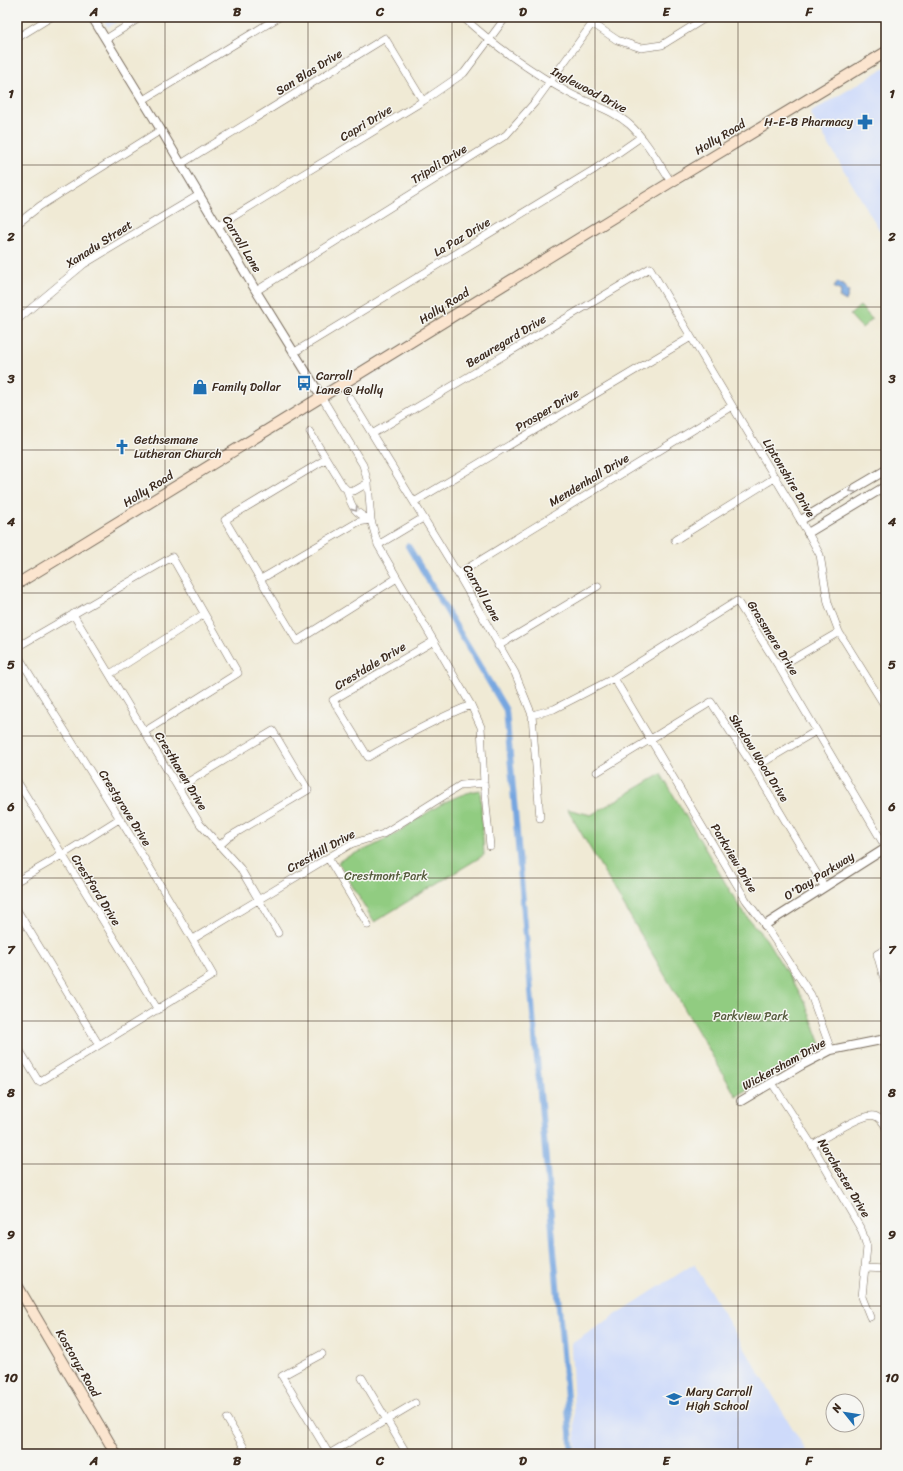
<svg xmlns="http://www.w3.org/2000/svg" width="903" height="1471" font-family="Sriracha,sans-serif">
<style>
.built{fill:#cedafa}
.green{fill:#91cc81;stroke:#667b50}
.water{fill:#76a6e0;stroke:#58687f}
.lines{fill:none;stroke-linecap:round;stroke-linejoin:round}
.canal{stroke:#76a6e0;stroke-width:6}
.minor-casing{stroke:#7a6d5e;stroke-width:8}
.tertiary-casing{stroke:#7a6d5e;stroke-width:10}
.secondary-casing{stroke:#7a6d5e;stroke-width:12}
.minor{stroke:#fff;stroke-width:7}
.tertiary{stroke:#fff;stroke-width:8}
.secondary{stroke:#fbe5cf;stroke-width:10}
.oneway{stroke:#a79f9a}
.grid{fill:none;stroke:#3b2a1e;stroke-width:1;stroke-opacity:0.55}
.labels{text-anchor:middle;stroke-width:3;stroke-linejoin:round;paint-order:stroke}
.street-label{font-size:12px;fill:#3b2a1e;stroke:#f6f6f2}
.poi-label{font-size:12px;fill:#3b2a1e;stroke:#f6f6f2;text-anchor:start}
.park-label{font-size:12px;fill:#555b3c;stroke:#f6f6f2}
.neatline{fill:none;stroke:#3b2a1e;stroke-width:1.5}
.grid-label{font-size:13px;text-anchor:middle;font-weight:bold;fill:#3b2a1e}
</style>
<rect width="100%" height="100%" fill="#f6f6f2"/>
<filter id="ink" filterUnits="userSpaceOnUse"><feTurbulence type="fractalNoise" baseFrequency=".025" numOctaves="2"/><feDisplacementMap in="SourceGraphic" scale="8" xChannelSelector="R" yChannelSelector="G"/><feConvolveMatrix kernelMatrix="1 2 1 2 8 2 1 2 1" color-interpolation-filters="sRGB"/></filter>
<filter id="wash" filterUnits="userSpaceOnUse"><feTurbulence type="fractalNoise" baseFrequency=".012" numOctaves="4" result="noise"/><feDisplacementMap in="SourceGraphic" scale="16" xChannelSelector="R" yChannelSelector="G"/><feGaussianBlur stdDeviation="0.9" result="paint"/><feColorMatrix in="noise" values="0 0 0 0 0 0 0 0 0 0 0 0 0 0 0 0 0 1.4 0 .05"/><feComposite in="paint" operator="in"/></filter>
<g filter="url(#wash)">
<rect width="100%" height="100%" fill="#f0ead5"/>
<path class="built" d="M102,17h23l-17,10z
M886,67v174l-76,-128z
M694,1264l114,190h-232l-5,-110z"/>
<path class="green" d="M860,306l12,13 -10,9 -12,-13z
M661,774l78,132 11,15 16,18 39,63 17,45 -20,9 -66,40 -169,-287 24,6z
M480,790l4,65 -110,67 -36,-60c12,-8 26,-11 39,-18 34,-17 65,-48 103,-54z"/>
<path class="water" d="M837,282l9,5 -1,2 4,3 -3,9 -7,-4 2,-6 -7,-3z"/>
<g class="lines">
<path class="canal" d="M408,546l98,164 66,744"/>
</g>
</g>
<g filter="url(#ink)">
<g class="lines">
<g class="minor-casing">
<path id="minor" d="M463,17c29,27 70,56 106,76 20,11 43,16 61,32 17,16 28,37 41,57
M592,23l25,17 24,8 21,-3 45,-28
M17,38l34,-21
M106,39l35,-22
M143,100l136,-83
M181,164l204,-126 38,63
M17,224l23,-18 121,-76
M218,226l205,-125 41,-28 42,-56
M256,291l250,-156 30,-34 61,-84
M17,320l67,-56 115,-69
M293,353l302,-184 46,-32
M321,396l42,69 5,18 3,37 7,25 93,160 10,22 3,56 6,63
M350,398l108,176 57,99 17,42 8,103
M310,432l33,54 4,4 7,1 14,-8
M372,434l278,-166 158,265 12,22 8,48 11,29 47,76
M326,459l-101,61 72,121 100,-63
M347,490c4,18 8,23 24,30
M414,502l277,-165
M675,540l101,-63
M378,545l45,-27
M458,574l274,-168
M261,579l97,-57 13,-2
M73,614l127,210 40,44 38,65
M434,641l-101,59 35,57c33,-19 67,-38 103,-52
M498,646l100,-60
M17,647l155,-90 66,116 -94,59
M17,654c66,106 134,212 196,321l-174,107 -22,-36
M779,667l60,-35
M110,674l94,-60
M614,678l132,222 19,25 46,70 20,55
M532,715l22,-6 60,-31 123,-77 42,66 107,181
M754,768l62,-37
M597,772l114,-70 43,66 70,118
M17,781l141,229
M178,788l95,-57 35,59 -79,47 -10,9
M328,858l40,67
M17,881l45,-26 57,-36
M17,910l82,135
M193,939l158,-95 32,-10 78,-49 23,-2
M886,949l-9,5 9,32
M772,1083l40,62 50,86 5,16 -5,50 8,20
M812,1145c11,-6 52,-33 63,-29 5,2 9,7 11,12
M866,1268l20,1
M322,1354l-40,22 47,78
M362,1378l45,76
M227,1419l21,35
M329,1454l86,-51"/>
</g>
<g class="tertiary-casing">
<path id="tertiary" d="M92,17l69,113 95,161 65,105
M801,520l85,-50
M808,533l78,-47
M765,925l121,-77
M741,1101l61,-36 29,-15 55,-11"/>
</g>
<g class="secondary-casing">
<path id="secondary" d="M17,584l654,-402 215,-130
M17,1285l99,169"/>
</g>
<use href="#minor" class="minor"/>
<use href="#tertiary" class="tertiary"/>
<use href="#secondary" class="secondary"/>
</g>
<defs><path id="oneway-chevron" d="M-2-3.5L2.5 0L-2 3.5" fill="none" stroke-width="1.6" stroke-linecap="round" stroke-linejoin="round"/></defs>
<g class="oneway">
<use href="#oneway-chevron" transform="translate(852 490) rotate(149)"/>
<use href="#oneway-chevron" transform="translate(355 509) rotate(55)"/>
</g>
</g>
<path class="grid" d="M165,17v1437M308,17v1437M452,17v1437M595,17v1437M738,17v1437M17,165h869M17,307h869M17,450h869M17,593h869M17,736h869M17,878h869M17,1021h869M17,1164h869M17,1306h869"/>
<defs>
<g id="pharmacy-bare" transform="scale(1.2)"><path d="M-2-6h4v4h4v4h-4v4h-4v-4h-4v-4h4Z" fill="#1f6fb2" stroke="#f6f6f2" stroke-width="2.5" paint-order="stroke"/></g>
<g id="bus-bare" transform="scale(1.2)"><path d="M-5-6H5V4H4V6H2V4H-2V6H-4V4H-5ZM-3.5-4V0h7V-4ZM-3.5 1.2v1.5H-2V1.2ZM2 1.2v1.5H3.5V1.2Z" fill="#1f6fb2" stroke="#f6f6f2" stroke-width="2.5" paint-order="stroke"/></g>
<g id="shop-bare" transform="scale(1.2)"><path d="M-5-2.5h2.3a2.7 3.5 0 0 1 5.4 0H5L5.5 6h-11ZM-1.5-2.5h3a1.5 2.3 0 0 0-3 0Z" fill="#1f6fb2" stroke="#f6f6f2" stroke-width="2.5" paint-order="stroke"/></g>
<g id="church-bare" transform="scale(1.2)"><path d="M-1.2-6h2.4v3.5h3.3v2.4h-3.3V6h-2.4V-.1h-3.3v-2.4h3.3Z" fill="#1f6fb2" stroke="#f6f6f2" stroke-width="2.5" paint-order="stroke"/></g>
<g id="school-bare" transform="scale(1.2)"><path d="M0-5L7-2L0 1L-7-2ZM-4 1L0 2.5L4 1V4Q0 6-4 4Z" fill="#1f6fb2" stroke="#f6f6f2" stroke-width="2.5" paint-order="stroke"/></g>
</defs>
<g fill-rule="evenodd">
<use href="#pharmacy-bare" x="865" y="122"/>
<use href="#bus-bare" x="304" y="383"/>
<use href="#shop-bare" x="200" y="387"/>
<use href="#church-bare" x="122" y="447"/>
<use href="#school-bare" x="674" y="1399"/>
</g>
<g class="labels">
<g class="street-label">
<text transform="translate(309 72) rotate(-32)" y="4">San Blas Drive</text>
<text transform="translate(589 90) rotate(28)" y="4">Inglewood Drive</text>
<text transform="translate(366 123) rotate(-31)" y="4">Capri Drive</text>
<text transform="translate(720 137) rotate(-31)" y="4">Holly Road</text>
<text transform="translate(439 164) rotate(-32)" y="4">Tripoli Drive</text>
<text transform="translate(462 237) rotate(-31)" y="4">La Paz Drive</text>
<text transform="translate(99 244) rotate(-33)" y="4">Xanadu Street</text>
<text transform="translate(242 244) rotate(59)" y="4">Carroll Lane</text>
<text transform="translate(444 306) rotate(-32)" y="4">Holly Road</text>
<text transform="translate(506 341) rotate(-31)" y="4">Beauregard Drive</text>
<text transform="translate(547 410) rotate(-31)" y="4">Prosper Drive</text>
<text transform="translate(789 478) rotate(59)" y="4">Liptonshire Drive</text>
<text transform="translate(589 480) rotate(-31)" y="4">Mendenhall Drive</text>
<text transform="translate(148 489) rotate(-32)" y="4">Holly Road</text>
<text transform="translate(482 593) rotate(60)" y="4">Carroll Lane</text>
<text transform="translate(773 638) rotate(58)" y="4">Grassmere Drive</text>
<text transform="translate(370 666) rotate(-31)" y="4">Crestdale Drive</text>
<text transform="translate(759 758) rotate(58)" y="4">Shadow Wood Drive</text>
<text transform="translate(181 771) rotate(59)" y="4">Cresthaven Drive</text>
<text transform="translate(125 808) rotate(58)" y="4">Crestgrove Drive</text>
<text transform="translate(321 851) rotate(-29)" y="4">Cresthill Drive</text>
<text transform="translate(734 858) rotate(59)" y="4">Parkview Drive</text>
<text transform="translate(819 876) rotate(-32)" y="4">O'Day Parkway</text>
<text transform="translate(96 890) rotate(58)" y="4">Crestford Drive</text>
<text transform="translate(784 1064) rotate(-29)" y="4">Wickersham Drive</text>
<text transform="translate(844 1178) rotate(59)" y="4">Norchester Drive</text>
<text transform="translate(78 1363) rotate(60)" y="4">Kostoryz Road</text>
</g>
<g class="poi-label">
<text x="853" y="126" text-anchor="end">H-E-B Pharmacy</text>
<text x="316" y="380">Carroll<tspan x="316" dy="14">Lane @ Holly</tspan></text>
<text x="212" y="391">Family Dollar</text>
<text x="134" y="444">Gethsemane<tspan x="134" dy="14">Lutheran Church</tspan></text>
<text x="686" y="1396">Mary Carroll<tspan x="686" dy="14">High School</tspan></text>
</g>
<g class="park-label">
<text x="386" y="880">Crestmont Park</text>
<text x="751" y="1020">Parkview Park</text>
</g>
</g>
<rect width="903" height="1471" fill="none" stroke="#f6f6f2" stroke-width="44"/>
<g transform="translate(845 1413) rotate(300)"><circle r="19" fill="#f6f6f2" stroke="#aba49d"/>
<path d="M0-3L7 15L0 10L-7 15Z" fill="#1f6fb2"/>
<text y="-6" font-size="11" font-weight="bold" text-anchor="middle" fill="#3b2a1e">N</text>
</g>
<rect x="22" y="22" width="859" height="1427" class="neatline"/>
<g class="grid-label">
<text x="94" y="16">A</text>
<text x="237" y="16">B</text>
<text x="380" y="16">C</text>
<text x="523" y="16">D</text>
<text x="666" y="16">E</text>
<text x="809" y="16">F</text>
<text x="11" y="98">1</text>
<text x="892" y="98">1</text>
<text x="11" y="241">2</text>
<text x="892" y="241">2</text>
<text x="11" y="383">3</text>
<text x="892" y="383">3</text>
<text x="11" y="526">4</text>
<text x="892" y="526">4</text>
<text x="11" y="669">5</text>
<text x="892" y="669">5</text>
<text x="11" y="811">6</text>
<text x="892" y="811">6</text>
<text x="11" y="954">7</text>
<text x="892" y="954">7</text>
<text x="11" y="1097">8</text>
<text x="892" y="1097">8</text>
<text x="11" y="1239">9</text>
<text x="892" y="1239">9</text>
<text x="11" y="1382">10</text>
<text x="892" y="1382">10</text>
<text x="94" y="1465">A</text>
<text x="237" y="1465">B</text>
<text x="380" y="1465">C</text>
<text x="523" y="1465">D</text>
<text x="666" y="1465">E</text>
<text x="809" y="1465">F</text>
</g>
</svg>
